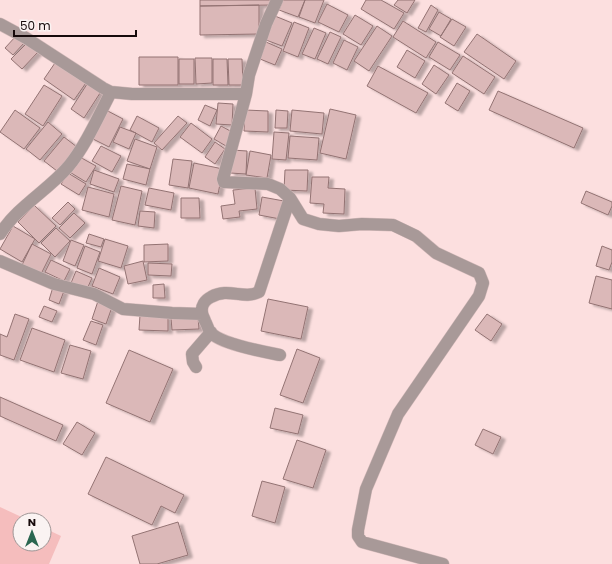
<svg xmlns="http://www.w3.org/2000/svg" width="612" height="564" font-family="Poppins,sans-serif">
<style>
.green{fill:#f5bdbd}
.building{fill:#dbb8b8;stroke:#937373;filter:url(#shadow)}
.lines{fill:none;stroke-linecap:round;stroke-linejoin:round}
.street-casing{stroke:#d7bdbd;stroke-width:13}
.street{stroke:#a89998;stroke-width:12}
</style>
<defs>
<filter id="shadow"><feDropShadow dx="4.5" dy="2.5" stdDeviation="1" flood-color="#0004"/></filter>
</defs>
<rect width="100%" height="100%" fill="#fcdfdf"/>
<path class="green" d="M0,507l28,13h-8v24h24v-16l17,8 -12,28h-49z"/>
<path class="building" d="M200,0h73v5l-73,1z
M283,0h22l-7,17 -19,-7z
M305,0h19l-9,23 -16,-6z
M366,0h15l23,13 -10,16 -33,-20z
M398,0h17l-8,13 -13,-8z
M327,4l21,11 -9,17 -21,-10z
M259,5v29l-59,1v-29z
M431,5l7,5 -12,22 -8,-4z
M439,12l12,7 -10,17 -12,-7z
M355,15l18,11 -12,19 -18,-11z
M275,16l17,7 -10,23 -16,-6z
M452,19l14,8 -12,19 -14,-9z
M403,21l33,21 -10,16 -33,-21z
M294,22l15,6 -11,29 -15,-6z
M377,26l15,10 -23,35 -15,-10z
M314,28l12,5 -11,26 -13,-5z
M330,32l11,5 -13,27 -11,-5z
M477,34l39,27 -12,18 -40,-27z
M16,36l8,7 -11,12 -8,-7z
M344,40l14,7 -11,23 -14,-7z
M28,42l10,10 -16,17 -11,-10z
M266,42l16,7 -7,16 -15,-6z
M438,42l22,13 -10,15 -21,-13z
M407,50l18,11 -10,17 -18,-11z
M463,56l32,21 -11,17 -32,-21z
M139,57h39v28h-39z
M195,58h17v25l-16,1z
M179,59h15v25h-15z
M213,59h14l1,26h-15z
M228,59h14l1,26h-14z
M57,60l31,20 -14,20 -30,-21z
M434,65l15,10 -13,19 -14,-10z
M378,66l50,27 -12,20 -49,-27z
M89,81l13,9 -18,28 -13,-9z
M457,83l13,8 -12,20 -13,-8z
M44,85l18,11 -19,30 -18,-12z
M498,91l85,37 -9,20 -85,-38z
M218,103l15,1 -1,21 -16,-1z
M205,105l12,5 -7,16 -12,-6z
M104,109l19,10 -14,28 -20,-10z
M330,109l26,6 -10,44 -26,-6z
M15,110l25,18 -16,21 -24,-17z
M245,110l23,1v21l-24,-1z
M276,110l12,1 -1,17h-12z
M292,110l32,3 -2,21 -32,-3z
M137,116l22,12 -7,14 -22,-12z
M178,116l9,7 -25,27 -8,-7z
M48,122l14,12 -22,26 -14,-11z
M191,123l21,16 -10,14 -22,-16z
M221,126l13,7 -8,13 -12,-7z
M120,127l16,6 -7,16 -16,-7z
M274,132l15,1 -3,27 -14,-1z
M290,136l29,2 -2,22 -29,-2z
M64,137l13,10 -20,24 -13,-10z
M135,139l22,8 -7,22 -23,-8z
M215,142l10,7 -10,15 -10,-7z
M101,146l20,10 -9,16 -20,-11z
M232,150l15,1 -1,23 -16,-1z
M250,151l21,4 -4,23 -21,-3z
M78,156l18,10 -10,16 -18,-11z
M173,159l19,2 -4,27 -19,-3z
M194,163l29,6 -5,25 -29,-6z
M127,164l23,5 -4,16 -23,-6z
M94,170l25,9 -5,13 -24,-8z
M285,170h23l-1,21 -23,-1z
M68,173l18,11 -7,11 -18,-11z
M312,177h17l-1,11 17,1 -1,25 -21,-1 1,-9 -14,-1z
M121,186l21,5 -7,34 -23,-5z
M88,187l26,7 -5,23 -27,-7z
M149,188l25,5 -3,17 -26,-5z
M255,188l2,21 -18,2 1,6 -17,2 -2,-13 14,-2 -2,-14z
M586,191l26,11v4l-4,9 -27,-12z
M262,197l22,4 -4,18 -21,-4z
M181,198h18l1,20h-19z
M68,202l7,7 -15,16 -8,-7z
M34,205l22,21 -17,17 -21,-21z
M140,211l15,1 -1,16 -16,-2z
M74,213l11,10 -15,15 -11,-10z
M13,226l22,13 -13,23 -22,-13z
M56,228l14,13 -15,16 -14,-14z
M89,234l15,5 -3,8 -15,-4z
M105,239l23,7 -7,22 -23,-7z
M71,240l13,5 -9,21 -12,-5z
M32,244l19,10 -10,20 -19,-9z
M168,244v17l-24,1v-17z
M85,246l15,6 -8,22 -15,-6z
M602,246l10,4v12l-3,8 -13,-4z
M51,260l19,9 -6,12 -19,-9z
M143,261l4,19 -19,4 -4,-18z
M148,263l24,1 -1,12 -23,-1z
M99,268l21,9 -7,17 -21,-8z
M76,271l16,7 -5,11 -16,-6z
M596,276l16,4v29l-23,-6z
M164,284l1,14h-12v-13z
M53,287l11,4 -5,13 -10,-4z
M268,299l40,8 -7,32 -40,-8z
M98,301l14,6 -6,17 -14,-5z
M44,306l13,5 -5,11 -13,-5z
M15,314l14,5 -15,41 -14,-5v-21l7,3z
M487,314l15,10 -11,17 -16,-11z
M140,315l28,1v15l-29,-1z
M198,317l1,12 -27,1 -1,-12z
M91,321l12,4 -7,20 -13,-5z
M32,328l33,12 -11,32 -34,-12z
M70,345l21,6 -8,28 -22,-6z
M297,349l23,9 -17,45 -23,-8z
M129,350l44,19 -23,53 -44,-19z
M0,397l63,28 -7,16 -56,-25z
M275,408l28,7 -5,19 -28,-6z
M77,422l18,11 -13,22 -19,-11z
M483,429l18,8 -8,17 -18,-9z
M297,440l29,10 -13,38 -30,-9z
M106,457l78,38 -9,18 -14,-7 -9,19 -64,-31z
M262,481l23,6 -10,36 -23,-7z
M178,522l10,33 -31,9h-17l-8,-28z"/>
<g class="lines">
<g class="street-casing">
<path id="street" d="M277,0l-11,24 -17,51 -3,19 -23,85 1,3 44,2 12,5 10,9 13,21 16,5 20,2 23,-2 31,1 23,11 20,17 43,20 4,10 -4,13 -81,118 -32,75 -8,41v6l4,6 81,22
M0,24l26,14 77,50 8,4 21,2h114
M0,234c17,-27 47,-43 68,-67 18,-22 30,-50 43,-75
M0,261l54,23 40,10 29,15 49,4 30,1
M280,355c-15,-3 -60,-11 -70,-23 -2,-3 -3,-8 -5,-11 -1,-3 -3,-6 -3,-9 -1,-6 3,-12 9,-15 18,-10 32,3 48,-5l31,-94
M196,367l-3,-5 -1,-8 19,-22"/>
</g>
<use href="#street" class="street"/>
</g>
<g transform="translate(32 532)"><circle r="19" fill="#faf3f2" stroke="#9f9696"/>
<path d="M0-3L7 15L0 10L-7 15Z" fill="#2a6650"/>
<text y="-6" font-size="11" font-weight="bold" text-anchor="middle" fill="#160a0b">N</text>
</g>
<path d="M14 30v6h122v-6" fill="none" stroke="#160a0b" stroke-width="2"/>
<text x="20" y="30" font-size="12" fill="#160a0b" stroke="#faf3f2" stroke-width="3" paint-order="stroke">50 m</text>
</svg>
